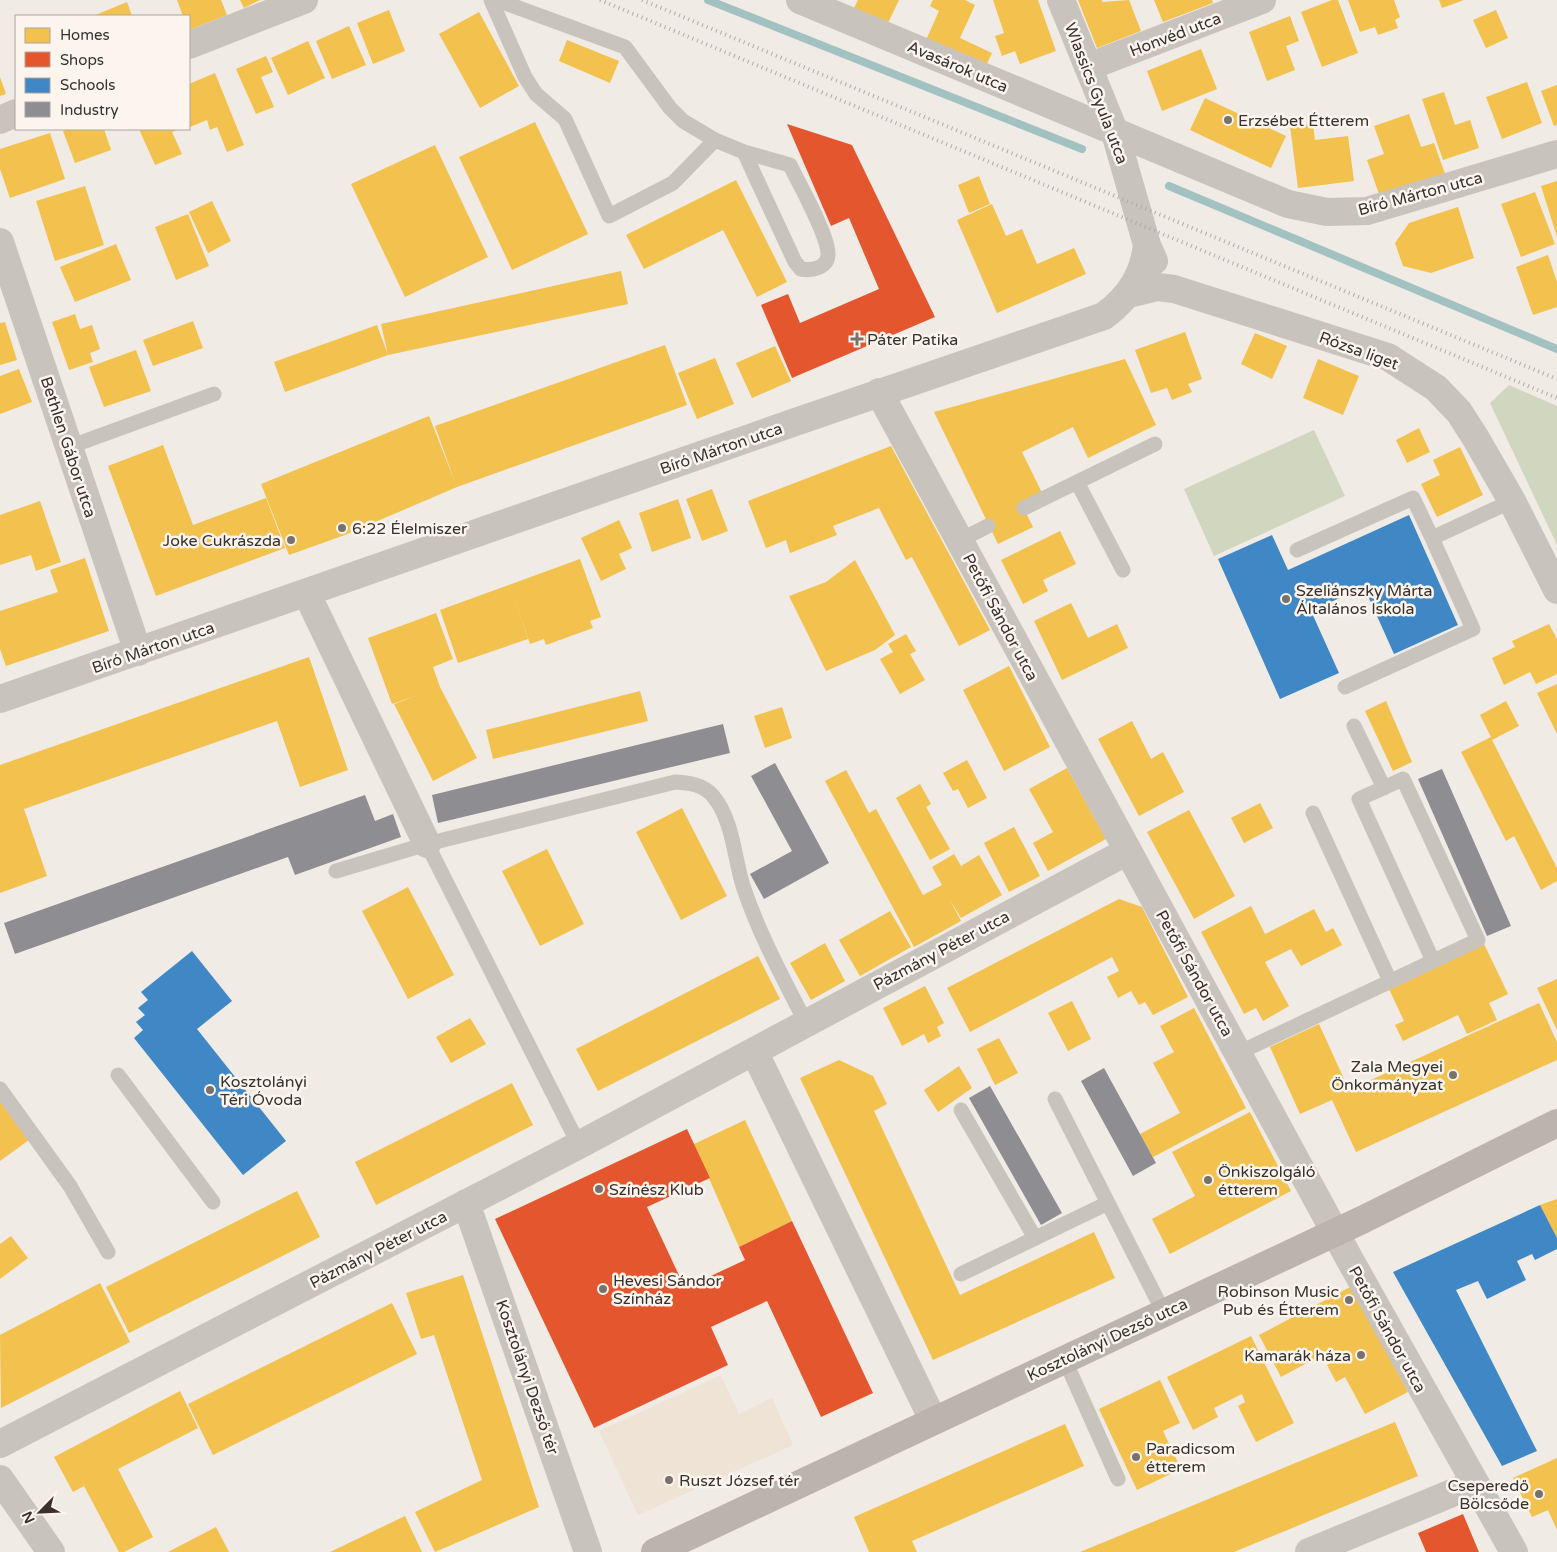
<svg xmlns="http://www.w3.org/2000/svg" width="1557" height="1552" font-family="'Varela Round',sans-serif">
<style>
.green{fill:#d1d6bf}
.plaza{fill:#eee3d5}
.homes{fill:#f2c14e}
.shops{fill:#e4572e}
.schools{fill:#3f88c5}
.industry{fill:#8d8d92}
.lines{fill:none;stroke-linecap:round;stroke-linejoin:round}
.stream{stroke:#a1c2c1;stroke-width:8}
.lane{stroke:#c9c3be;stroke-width:15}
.street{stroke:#c9c3be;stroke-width:28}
.secondary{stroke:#bab3ae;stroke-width:28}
.rail{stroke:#b1aca8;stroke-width:4;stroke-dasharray:1 4;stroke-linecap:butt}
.poi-dot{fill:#7a716c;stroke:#fbf5ee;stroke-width:2}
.labels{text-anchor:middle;stroke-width:5;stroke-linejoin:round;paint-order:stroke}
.street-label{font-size:16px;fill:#3b302b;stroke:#fbf5ee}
.poi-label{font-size:16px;fill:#3b302b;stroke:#fbf5ee;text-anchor:start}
</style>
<rect width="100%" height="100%" fill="#f0ebe5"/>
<path class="green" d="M1509,385l48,21v139l-67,-142z
M1314,430l31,66 -131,60 -30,-67z"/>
<path class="plaza" d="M721,1375l18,39 33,-16 21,47 -155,70 -39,-84z"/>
<path class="homes" d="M177,0h44l6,15 -38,15v-14h-6z
M240,0h20l-16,8z
M858,0h41l-13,27 -33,-17z
M933,0h32l10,5 -15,33 32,15 -7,15 -59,-28 13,-29 -9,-5z
M993,0h45l18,51 -36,13 -5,-13 -13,5 -7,-20 9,-3z
M1078,0h24v2l27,-2 12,31 -44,17z
M1154,0h58l1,3 -50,19z
M1332,0h6l20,53 -36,14 -21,-55z
M1348,0h46l6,17 -5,3 3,8 -20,7 -3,-8 -15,5z
M1439,0h25l-22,8z
M127,2l5,14h-39z
M389,10l16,41 -32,13 -16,-41z
M1496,10l12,28 -22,10 -13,-28z
M479,12l40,74 -39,22 -41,-74z
M1290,16l9,25 -13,5 9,24 -28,11 -18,-49z
M349,26l17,39 -34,14 -16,-38z
M567,40l52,21 -9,22 -51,-22z
M308,41l17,37 -37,17 -17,-37z
M1201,49l16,40 -55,22 -15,-40z
M266,56l7,16 -12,5 13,30 -18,7 -20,-45z
M215,73l29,72 -17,7 -10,-25 -7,3 -3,-10 -17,7 -1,-4v-39z
M0,77l6,17 -6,2z
M1527,82l15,41 -40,16 -16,-42z
M1557,85v40l-3,1 -13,-35z
M1444,92l11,33 15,-5 9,28 -36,12 -21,-61z
M1205,98l81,38 -15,32 -81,-38z
M1409,114l12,33 13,-4 11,31 -65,23 -13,-37 17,-6 -10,-28z
M535,122l53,112 -76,36 -53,-113z
M1313,124l2,16 33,-4 6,45 -56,7 -8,-62z
M68,129h36l7,21 -36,13 -12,-32z
M139,129h41l-8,3 10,22 -27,11z
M50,133l15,46 -55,19 -10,-29v-20z
M435,145l53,112 -83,40 -54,-113z
M979,176l11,28 -21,9 -11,-28z
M736,180l51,102 -30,15 -34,-67 -79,39 -18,-34z
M1557,181v56l-16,-51z
M85,186l19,59 -49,16 -19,-60z
M1535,192l20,52 -34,13 -20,-53z
M212,201l19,40 -23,12 -19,-41z
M992,204l14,32 16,-7 15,35 37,-16 12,26 -89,39 -40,-93z
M1458,207l16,51 -43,15 -28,-7 -8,-23 14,-20z
M188,214l21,52 -33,14 -21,-53z
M116,244l15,36 -56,22 -15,-35z
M1548,255l9,27v25l-24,8 -17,-48z
M621,271l7,33 -240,51 -103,37 -11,-30 103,-37 11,30 -7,-31z
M75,314l5,15 12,-4 8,24 -10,4 3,9 -24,8 -17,-48z
M193,321l10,27 -50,18 -10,-26z
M5,322l12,38 -17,5v-42z
M1185,332l17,47 -14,5 4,8 -20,8 -5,-12 -16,5 -16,-43z
M1255,333l32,13 -15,33 -31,-15z
M665,345l22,60 -230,82 -112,48 -56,20 -28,-71 168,-68 26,66 -20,-56z
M775,346l16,35 -39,17 -16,-35z
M136,350l15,41 -47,16 -15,-40z
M715,358l19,46 -37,15 -19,-46z
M1125,359l31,66 -68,33 -15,-31 -51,25 21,43 -21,10 11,22 -35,17 -64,-132z
M1318,359l41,17 -16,39 -40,-17z
M19,369l13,33 -32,12v-38z
M1419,428l11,24 -23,11 -11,-23z
M163,445l30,80 73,-27 19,50 -129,48 -48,-130z
M891,446l99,184 -31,16 -47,-89 -6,3 -27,-52 -46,18 4,9 -47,18 -4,-13 -20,8 -18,-47z
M1460,447l23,48 -46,22 -16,-33 19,-9 -7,-15z
M712,489l16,42 -26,10 -16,-42z
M678,499l13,39 -39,14 -13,-39z
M40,501l21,61 -25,9 -5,-16 -31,10v-50z
M619,520l13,28 -13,6 7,15 -25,12 -20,-43z
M1060,531l16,33 -33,16 5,11 -25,13 -22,-44z
M85,558l24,73 -103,35 -6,-17v-38l58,-19 -8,-22z
M580,559l21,58 -11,4 3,7 -47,17 -2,-6 -14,5 -16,-47 14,42 -70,24 -18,-53z
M855,560l40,75 -20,15 -49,21 -37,-75 37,-14z
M1071,603l17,35 29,-14 11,24 -66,32 -28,-59z
M436,613l17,46 -20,8 7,20 37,71 -44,23 -39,-77 24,-9 -26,9 -24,-66z
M1549,624l8,15v35l-21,10 -6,-12 -26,13 -12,-27 23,-11 -3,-6z
M906,634l10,17 -6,3 15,26 -25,14 -20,-35 13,-7 -5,-8z
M309,657l39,113 -48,17 -23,-66 -253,88 23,67 -47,17v-128z
M1009,666l41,81 -46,24 -41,-81z
M1557,684v50l-20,-41z
M640,691l8,30 -155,38 -7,-29z
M1386,701l26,61 -19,9 -28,-60z
M1506,701l13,25 -27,14 65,128v13l-16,9 -27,-54 -8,5 -45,-89 30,-15 -11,-22z
M782,707l10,31 -27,10 -11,-32z
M1132,721l19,38 12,-7 21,40 -45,24 -41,-77z
M967,760l20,38 -19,10 -10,-19 -5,2 -10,-18z
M1067,768l39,71 -58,32 -15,-28 20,-11 -24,-43z
M846,770l23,43 7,-4 47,86 19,-10 -10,-18 22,-13 7,12 18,-11 23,40 -41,23 -11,-18 11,21 -47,26 -89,-166z
M920,784l11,20 -5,3 24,42 -20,11 -34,-62z
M1260,803l13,25 -29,15 -13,-25z
M682,808l45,88 -46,24 -45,-88z
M1189,810l46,86 -41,23 -47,-87z
M1014,827l26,49 -31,16 -25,-49z
M547,849l37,75 -44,22 -38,-75z
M408,887l46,88 -46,24 -46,-88z
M1119,899l23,8 46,90 -35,18 -8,-13 -6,3 -8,-14 -13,7 -11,-21 12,-6 -7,-14 -142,75 -23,-44z
M1251,906l14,28 49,-25 12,23 7,-4 9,17 -41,21 -10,-17 -26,13 24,44 -26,15 -7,-13 -12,6 -43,-82z
M890,911l21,36 -51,29 -21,-36z
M825,943l20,38 -34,19 -21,-37z
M1484,944l24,50 -19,9 8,17 -30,14 -9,-19 -55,26 -8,-16 9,-4 -15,-32z
M758,956l22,43 -182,92 -22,-42z
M1557,979v51l-20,-42z
M925,986l19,37 -7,4 4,9 -13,7 -4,-9 -22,12 -19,-38z
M1072,1001l19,38 -23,12 -20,-38z
M1539,1003l18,39v18l-201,92 -24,-52 -32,14 -30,-67 49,-23 30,66z
M1194,1008l52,100 -93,49 -13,-23 40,-21 -27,-50 21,-11 -14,-26z
M470,1018l16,26 -35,19 -15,-26z
M999,1038l19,35 -23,12 -18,-36z
M839,1060l34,16 14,28 -13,7 86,184 134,-63 21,46 -182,82 -133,-282z
M959,1066l13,22 -34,24 -14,-22z
M512,1083l21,42 -157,80 -21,-43z
M0,1101l29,39 -29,21z
M1250,1112l41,79 -121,63 -18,-35 43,-23 -23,-44z
M745,1120l47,101 -53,26 -45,-103z
M297,1191l23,46 -191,96 -23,-46z
M1557,1199v39l-17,-33z
M11,1236l17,22 -28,21v-35z
M463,1275l76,232 -104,45 -20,-40 67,-32 -48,-145 -13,4 -15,-46z
M100,1283l30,59 -129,66 -1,-73z
M1352,1286l56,106 -43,22 -20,-37 -9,5 -9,-17 9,-5 -5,-10 -50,27 -22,-42z
M392,1303l25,51 -204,101 -25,-51z
M1251,1336l43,87 -38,19 -18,-36 7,-4 -3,-8 -28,14 4,9 -25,13 -26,-53z
M1160,1380l20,43 -17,8 18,38 -44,21 -38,-81z
M180,1391l18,37 -80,41 35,68 -29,15h-5l-35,-66 -11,6 -19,-35z
M1395,1422l23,54 -184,76h-154z
M1065,1424l19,42 -172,75 5,11h-48l-15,-35z
M1557,1458v72l-9,-20 -16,7 -19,-39z
M405,1516l17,36h-92z
M216,1527l13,25h-61z"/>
<path class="shops" d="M787,124l65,21 83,172 -143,61 -31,-73 27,-11 12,29 79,-34 -30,-71 -18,8z
M687,1129l23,49 -63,29 38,81 60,-28 -6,-13 53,-26 81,172 -52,24 -54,-116 -56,26 17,38 -134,63 -99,-209z
M1463,1514l16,38h-53l-8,-19z"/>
<path class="schools" d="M1409,515l49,110 -64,29 -30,-67 -53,24 28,62 -59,26 -62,-140 54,-24 16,35z
M192,951l40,50 -35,28 89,112 -43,34 -109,-137 9,-8 -7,-8 9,-7 -7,-7 10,-8 -7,-8z
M1540,1205l17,33v11l-22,11 -3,-6 -15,7 9,19 -39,19 -9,-18 -22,9 81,161 -35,15 -109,-194z"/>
<path class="industry" d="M723,724l7,29 -292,70 -6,-28z
M775,763l54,100 -65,36 -14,-25 42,-23 -41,-75z
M1442,769l69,157 -24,10 -69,-157z
M365,795l10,26 18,-7 8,23 -106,38 -7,-18 -273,97 -11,-31z
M1104,1068l52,95 -23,13 -52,-95z
M990,1086l72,127 -21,12 -72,-127z"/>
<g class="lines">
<path class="stream" d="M708,0l374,149
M1169,186l388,163"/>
<path class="lane" d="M491,0l34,77 11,17 29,25 44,97 64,-33 42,-43
M497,0l128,47 45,61 13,13 32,19 29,12 46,13c9,19 39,71 38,90 -1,13 -16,16 -27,14l-6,-7 -51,-110
M69,447l145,-53
M1077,482l46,88
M1024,508l131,-64
M960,540l28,-14
M1297,550l116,-52 19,40 80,-37
M1345,687l128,-58 -41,-91
M1354,726l30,62
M1313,813l77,168
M427,844l152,301
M336,871l91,-27 248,-62c14,1 28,2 38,14 20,24 21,61 30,90 16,48 40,92 63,137
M1238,1053l240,-113 -75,-161 -44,20 74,162
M118,1075l95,127
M0,1089l70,97 38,66
M1055,1099l109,214
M961,1110l74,128
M961,1274l147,-71
M1064,1358l54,121"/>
<path class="street" d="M800,0l488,204 39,8 40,-1 190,-57
M1061,0l54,133 32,112 7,16
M189,45l115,-45
M1088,67l174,-67
M0,120l16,-7
M0,242l138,410
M1129,294l29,-7 16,2 214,68 48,31 23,24 16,25 37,64 45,89
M879,392l471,868 164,292
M307,594l120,250
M0,699c368,-126 735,-258 1104,-383 25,-19 39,-39 43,-71
M754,1051l179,369
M466,1203l122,349
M0,1444l579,-299 549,-294
M0,1479l51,73
M1309,1552l165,-68"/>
<path class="secondary" d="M655,1552l709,-333 193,-96"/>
<path class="rail" d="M600,0l957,398
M642,0l915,379"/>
</g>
<g class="poi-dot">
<circle cx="1228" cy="120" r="5"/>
<path d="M854.5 331.5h5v5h5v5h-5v5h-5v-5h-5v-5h5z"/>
<circle cx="342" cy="528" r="5"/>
<circle cx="291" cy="540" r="5"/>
<circle cx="1286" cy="599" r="5"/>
<circle cx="1453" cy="1075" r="5"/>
<circle cx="210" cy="1090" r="5"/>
<circle cx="1208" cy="1180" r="5"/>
<circle cx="599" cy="1189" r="5"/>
<circle cx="603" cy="1289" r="5"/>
<circle cx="1349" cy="1300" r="5"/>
<circle cx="1361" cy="1355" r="5"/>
<circle cx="1136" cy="1457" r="5"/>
<circle cx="669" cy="1480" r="5"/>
<circle cx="1539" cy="1494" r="5"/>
</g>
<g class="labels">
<g class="street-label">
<text transform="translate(1175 34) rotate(-21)" y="6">Honvéd utca</text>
<text transform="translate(958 66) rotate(23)" y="6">Avasárok utca</text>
<text transform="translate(1097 93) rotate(69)" y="6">Wlassics Gyula utca</text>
<text transform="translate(1420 193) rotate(-15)" y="6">Bíró Márton utca</text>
<text transform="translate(1359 350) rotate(20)" y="6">Rózsa liget</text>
<text transform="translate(69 447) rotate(72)" y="6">Bethlen Gábor utca</text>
<text transform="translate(721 448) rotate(-19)" y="6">Bíró Márton utca</text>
<text transform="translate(1001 617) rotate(62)" y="6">Petőfi Sándor utca</text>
<text transform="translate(153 647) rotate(-19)" y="6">Bíró Márton utca</text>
<text transform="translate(941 950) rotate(-28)" y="6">Pázmány Péter utca</text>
<text transform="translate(1195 973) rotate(61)" y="6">Petőfi Sándor utca</text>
<text transform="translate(378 1249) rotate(-27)" y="6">Pázmány Péter utca</text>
<text transform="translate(1388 1329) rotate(61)" y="6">Petőfi Sándor utca</text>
<text transform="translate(1107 1339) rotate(-25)" y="6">Kosztolányi Dezső utca</text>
<text transform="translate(528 1377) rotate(71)" y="6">Kosztolányi Dezső tér</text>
</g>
<g class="poi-label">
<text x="1238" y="126">Erzsébet Étterem</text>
<text x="867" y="345">Páter Patika</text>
<text x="352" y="534">6:22 Élelmiszer</text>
<text x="281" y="546" text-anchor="end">Joke Cukrászda</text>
<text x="1296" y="596">Szeliánszky Márta<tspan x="1296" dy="18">Általános Iskola</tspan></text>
<text x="1443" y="1072" text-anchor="end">Zala Megyei<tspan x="1443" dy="18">Önkormányzat</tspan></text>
<text x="220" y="1087">Kosztolányi<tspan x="220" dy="18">Téri Óvoda</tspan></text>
<text x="1218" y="1177">Önkiszolgáló<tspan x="1218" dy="18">étterem</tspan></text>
<text x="609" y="1195">Színész Klub</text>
<text x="613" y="1286">Hevesi Sándor<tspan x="613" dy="18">Színház</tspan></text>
<text x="1339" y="1297" text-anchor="end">Robinson Music<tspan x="1339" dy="18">Pub és Étterem</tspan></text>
<text x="1351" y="1361" text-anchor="end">Kamarák háza</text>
<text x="1146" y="1454">Paradicsom<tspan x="1146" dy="18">étterem</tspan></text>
<text x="679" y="1486">Ruszt József tér</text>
<text x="1529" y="1491" text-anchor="end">Cseperedő<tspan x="1529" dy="18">Bölcsőde</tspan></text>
</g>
</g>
<rect x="15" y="15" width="175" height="115" fill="#fbf5ee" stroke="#aea6a0"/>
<rect x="25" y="28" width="25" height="15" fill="#f2c14e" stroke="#aea6a0"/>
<text x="60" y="40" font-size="15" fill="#3b302b">Homes</text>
<rect x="25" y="52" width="25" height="15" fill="#e4572e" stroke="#aea6a0"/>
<text x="60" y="65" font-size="15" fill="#3b302b">Shops</text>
<rect x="25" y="78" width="25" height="15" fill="#3f88c5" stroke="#aea6a0"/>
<text x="60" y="90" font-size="15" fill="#3b302b">Schools</text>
<rect x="25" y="102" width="25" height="15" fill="#8d8d92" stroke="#aea6a0"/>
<text x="60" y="115" font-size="15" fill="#3b302b">Industry</text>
<g transform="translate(40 1512) rotate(246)" stroke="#fbf5ee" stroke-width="4" paint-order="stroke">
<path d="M0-4L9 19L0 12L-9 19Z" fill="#3b302b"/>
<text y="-8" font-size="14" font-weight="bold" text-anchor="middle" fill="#3b302b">N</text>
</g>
</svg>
